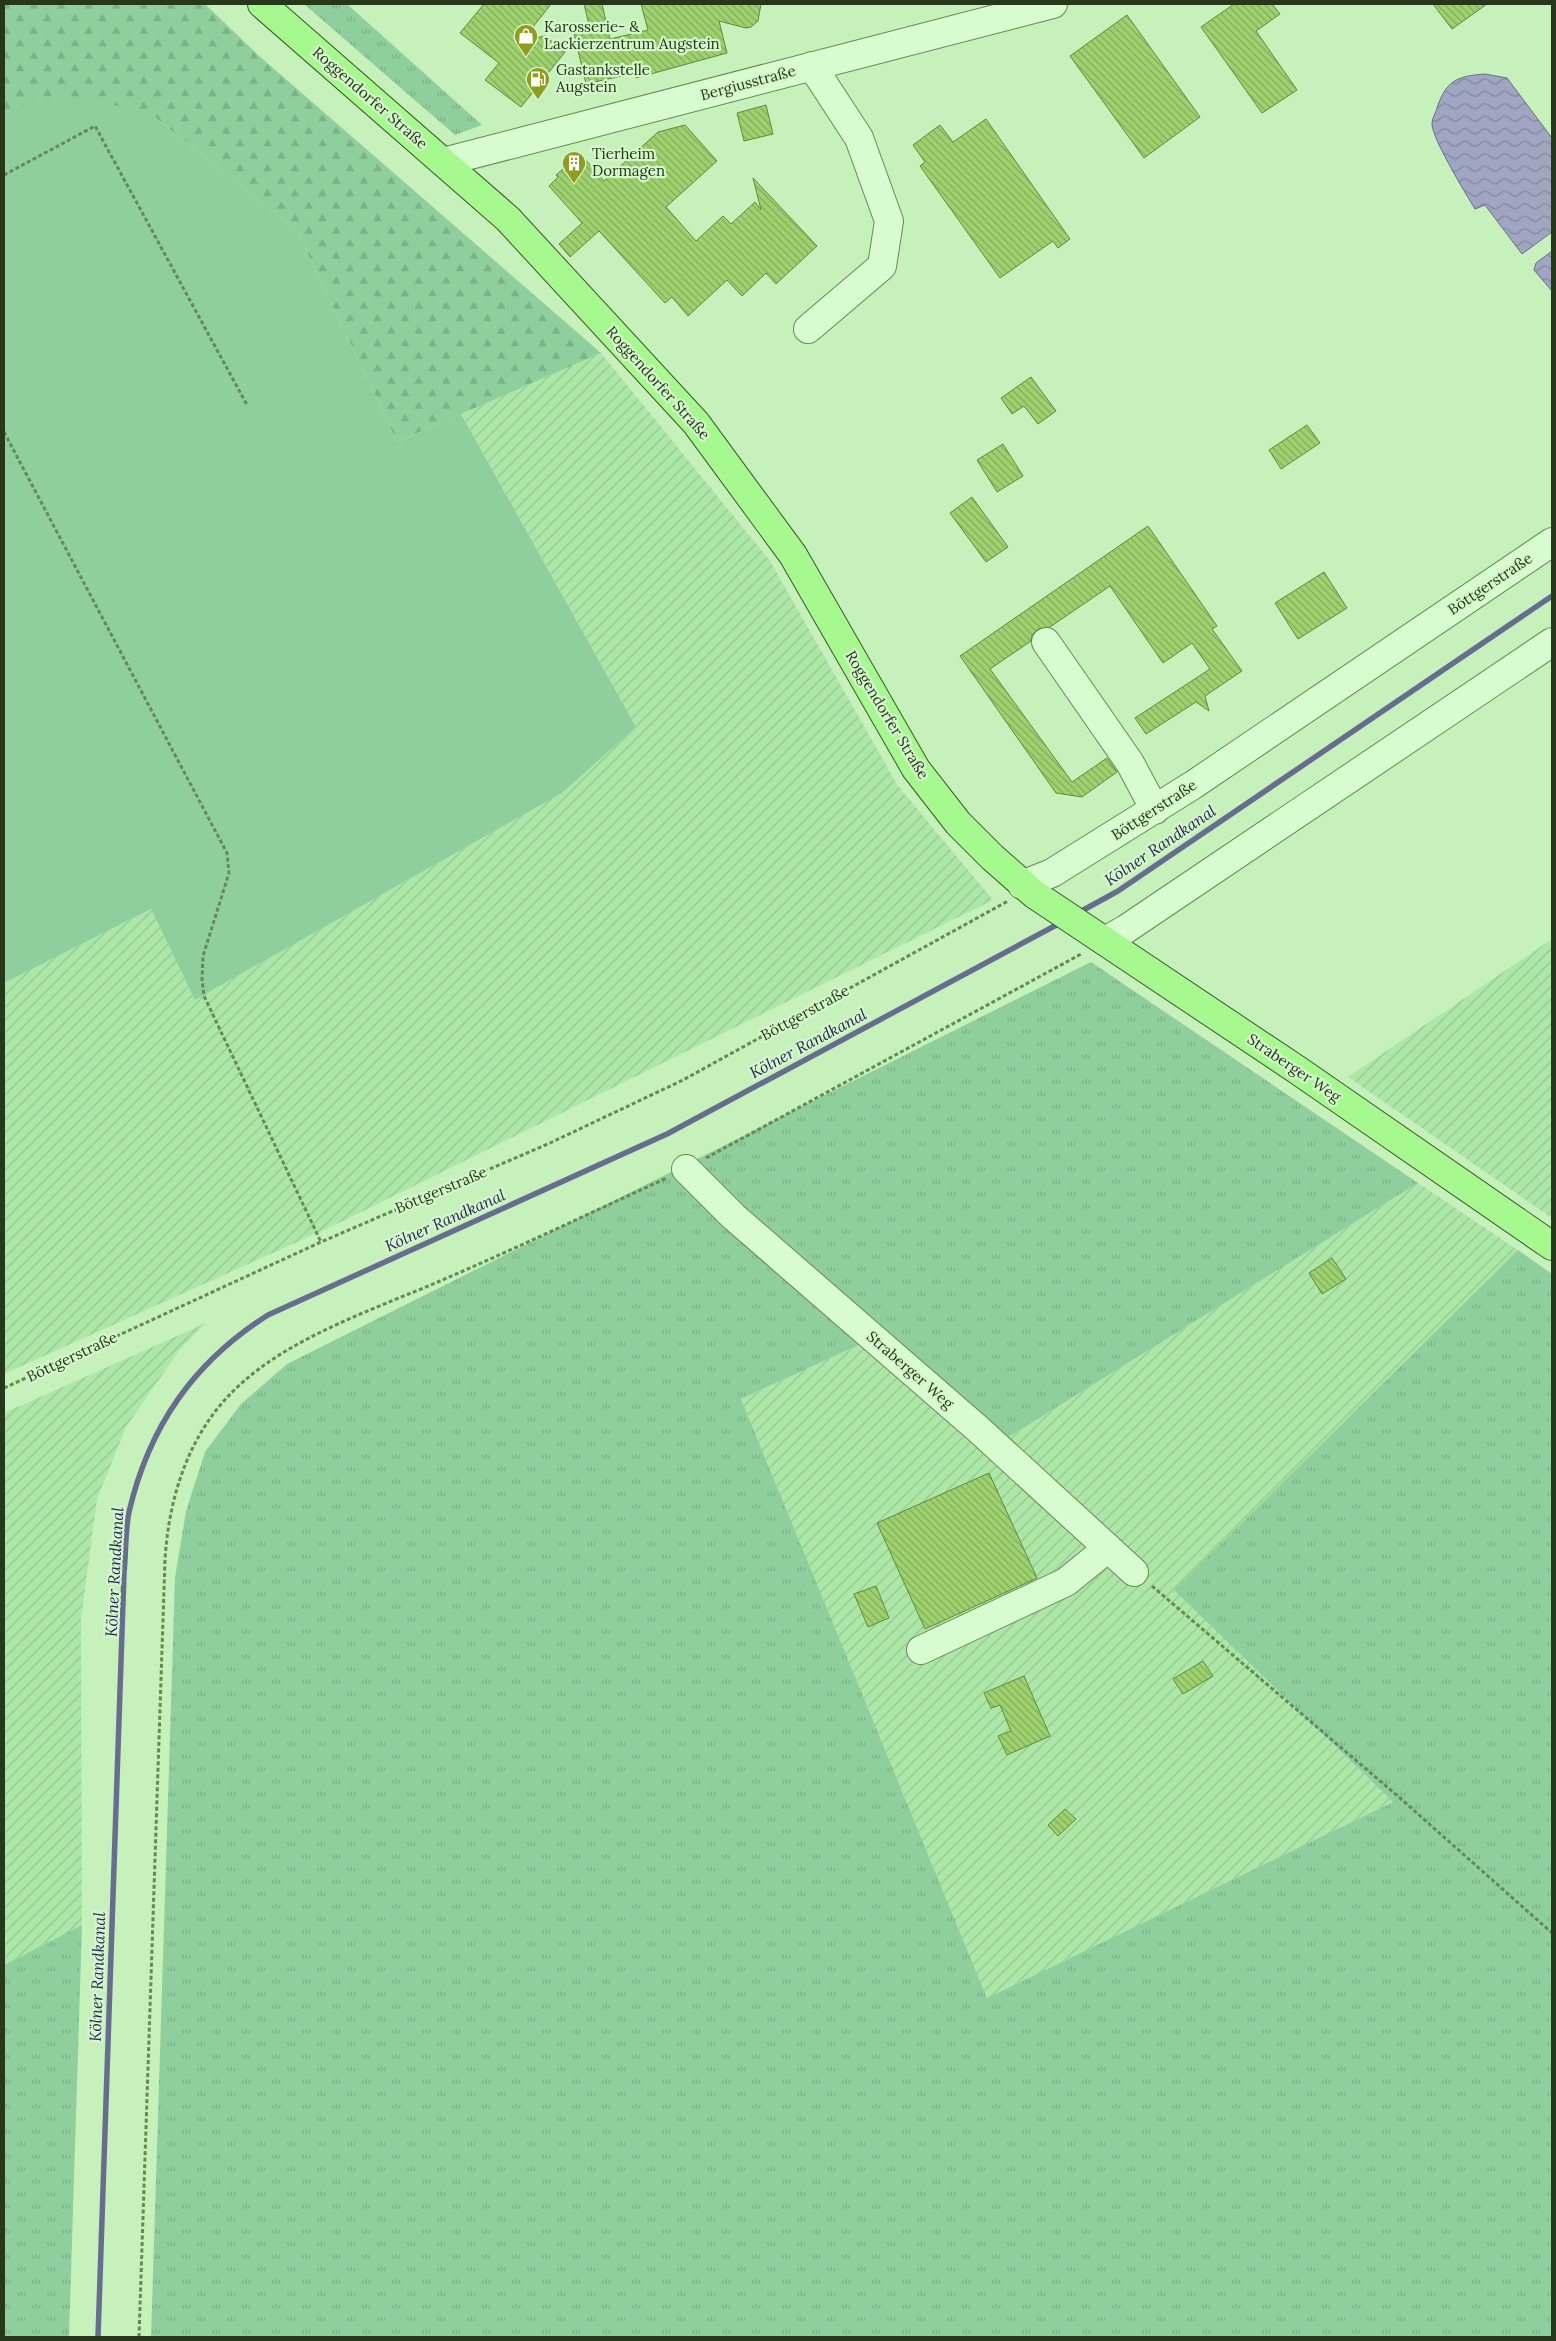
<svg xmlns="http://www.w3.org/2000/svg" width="1556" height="2341" font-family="Lora,serif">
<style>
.farmland{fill:url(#farmland-furrows)}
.grass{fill:url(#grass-tufts)}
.forest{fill:url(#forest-firs)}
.park{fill:#8fcf9d}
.water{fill:url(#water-waves);stroke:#676d8f}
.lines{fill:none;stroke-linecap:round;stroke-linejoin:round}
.stream{stroke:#676d8f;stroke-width:5.5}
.building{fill:url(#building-back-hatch);stroke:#618a38}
.minor-casing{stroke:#678954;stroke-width:30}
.major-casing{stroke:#3d5629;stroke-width:30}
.path{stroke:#678954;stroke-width:3;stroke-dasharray:4 2.5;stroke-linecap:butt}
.minor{stroke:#d8fbcf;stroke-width:28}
.major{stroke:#a5f98e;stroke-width:28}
.labels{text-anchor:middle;stroke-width:4.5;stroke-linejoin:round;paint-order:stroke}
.poi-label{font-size:15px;fill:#26371a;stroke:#d4f8cb;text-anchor:start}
.street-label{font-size:15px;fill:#26371a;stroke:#d4f8cb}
.water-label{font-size:16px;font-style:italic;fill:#2a2858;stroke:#d4f8cb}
</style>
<defs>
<pattern id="farmland-furrows" width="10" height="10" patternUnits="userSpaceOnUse" patternTransform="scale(1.25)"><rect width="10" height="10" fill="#ace7a8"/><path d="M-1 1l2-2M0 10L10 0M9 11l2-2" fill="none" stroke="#94c790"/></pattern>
<pattern id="grass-tufts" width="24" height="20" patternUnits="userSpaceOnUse" patternTransform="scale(1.25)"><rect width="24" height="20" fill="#8fcf9d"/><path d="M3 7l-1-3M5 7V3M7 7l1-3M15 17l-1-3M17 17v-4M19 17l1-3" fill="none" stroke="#7bb287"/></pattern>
<pattern id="forest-firs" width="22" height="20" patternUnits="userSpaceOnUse" patternTransform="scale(1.25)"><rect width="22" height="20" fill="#8fcf9d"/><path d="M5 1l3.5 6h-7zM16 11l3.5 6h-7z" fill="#7bb287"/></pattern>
<pattern id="water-waves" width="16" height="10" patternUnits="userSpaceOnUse" patternTransform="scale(1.25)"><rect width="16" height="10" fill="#a0a6c1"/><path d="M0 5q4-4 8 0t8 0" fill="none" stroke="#82889c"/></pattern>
<pattern id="building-back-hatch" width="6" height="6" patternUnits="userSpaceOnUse" patternTransform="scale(1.25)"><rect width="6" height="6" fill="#9ed26e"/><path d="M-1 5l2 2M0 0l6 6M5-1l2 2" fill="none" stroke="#81ab5a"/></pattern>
</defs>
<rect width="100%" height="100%" fill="#c6f1bb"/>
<path class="farmland" d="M601,353l169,208 128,225 95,114 -658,325 -331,149v-391l147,-74 44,91 367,-207 74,-66 -175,-313z
M1552,939v279l-204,-141z
M1418,1183l100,67 -343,340 218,212 -406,196 -246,-599 122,-56 123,108z
M206,1323l-25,25 -55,79 -29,72 -16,120 1,306 -78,40v-552z"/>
<path class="grass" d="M304,4h43l135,121 -27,10z
M1091,962l327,221 -432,268 -123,-108 -122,56 246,599 406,-196 -219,-212 344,-340 34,24v1063h-1401l24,-759 11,-67 19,-59 36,-48 46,-40z
M82,1925l-13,412h-65v-372z"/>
<path class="forest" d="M4,4h201l53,51 343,298 -204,89 -100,-211 -145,-116 -132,-11 -16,9z"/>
<path class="park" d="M82,97l70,18 145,116 100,211 64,-28 175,313 -74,66 -367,207 -44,-91 -145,73 -2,-3v-866l16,-9z"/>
<path class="water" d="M1485,74l22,4 45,60v94l-30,22 -37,-49 -10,4c-9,-15 -44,-72 -43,-86 0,-5 4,-10 5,-15 9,-28 21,-32 48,-34z
M1552,251v40l-18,-21 2,-7z"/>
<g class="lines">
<path class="stream" d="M1076,914l42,-23 434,-295
M98,2337l26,-764c2,-19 1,-41 5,-61 20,-86 65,-150 139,-197l399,-181 395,-212"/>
</g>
<path class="building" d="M484,4h67l-29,37 23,-5 20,16 -44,55 -36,-27 14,-17 -39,-30z
M584,4h18l8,35 38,-9 -7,-26h120l-3,17 -7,6 -5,1 -27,-7 8,32 -91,25 -1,-5 -49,11 -13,-55 16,-4z
M1234,4h38l8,10 -24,17 41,59 -35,23 -61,-86z
M1433,4h54l-35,25z
M1127,15l73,102 -56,41 -74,-102z
M766,105l7,29 -29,7 -7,-28z
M986,119l84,120 -12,9 -5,-7 -53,37 -80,-112 5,-4 -12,-17 27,-20 13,17z
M685,125l32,36 -51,46 30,34 27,-25 8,8 24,-22 6,8 -8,-32 64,68 -41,38 -10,-11 -24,23 -15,-16 -39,36 -16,-19 -7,6 -66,-72 -29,26 -11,-13 23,-21 -33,-37 9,-9 -2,-2 22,-19 1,2 3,-2 22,25 54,-49z
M1031,377l25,34 -18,13 -14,-18 -12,8 -11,-16z
M1307,425l13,18 -39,26 -12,-19z
M1003,444l20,32 -26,16 -20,-32z
M972,497l36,50 -22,15 -36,-49z
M1148,526l69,100 -5,3 30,42 -37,25 4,15 -13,-9 -50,32 -11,-16 75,-49 -18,-26 -29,20 -53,-77 -60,41 -12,2 -6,6 -1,6 -41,28 82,113 35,-24 10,14 -35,25 -26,-4 -96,-137z
M1324,572l23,36 -49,31 -23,-36z
M1332,1258l14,21 -24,15 -13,-21z
M989,1473l48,105 -112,51 -48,-106z
M876,1586l13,32 -21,9 -14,-33z
M1203,1661l10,15 -30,18 -10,-15z
M1024,1676l26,60 -43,19 -9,-19 13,-5 -11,-26 -9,3 -7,-15z
M1065,1809l11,10 -18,17 -10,-11z"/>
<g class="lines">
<g class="minor-casing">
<path id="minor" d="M443,162l610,-158
M808,329l74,-63 7,-45 -30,-83 -47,-72
M1046,642l84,121 25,47
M1022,885l30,-12 141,-88 359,-243
M1105,941l21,-12 426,-287
M686,1169l48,48 244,212 156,143
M921,1650l145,-68 42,-34"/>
</g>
<g class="major-casing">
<path id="major" d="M262,4l246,215 188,204 97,132 123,214 42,54 34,34 42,37 262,175 256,177"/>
</g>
<path class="path" d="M4,175l91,-49 152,279
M4,432l223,421 2,20 -26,83 -1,23 2,17 117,246
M706,1158l377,-205
M4,1388l317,-146 229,-99 133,-63 325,-179
M1152,1586l248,212 152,135
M139,2337l26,-777c4,-67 26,-133 78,-178 51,-46 134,-74 197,-101 77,-33 152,-69 227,-103"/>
<use href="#minor" class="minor"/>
<use href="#major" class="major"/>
</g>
<defs>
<g id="shop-pin" transform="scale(1.25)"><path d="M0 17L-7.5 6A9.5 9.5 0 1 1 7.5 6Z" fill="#919d1f" stroke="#d4f8cb"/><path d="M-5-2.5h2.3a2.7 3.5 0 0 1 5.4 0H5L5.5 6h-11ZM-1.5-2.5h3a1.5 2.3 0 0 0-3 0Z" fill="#fff"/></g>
<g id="fuel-pin" transform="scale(1.25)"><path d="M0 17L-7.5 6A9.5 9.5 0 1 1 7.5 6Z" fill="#919d1f" stroke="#d4f8cb"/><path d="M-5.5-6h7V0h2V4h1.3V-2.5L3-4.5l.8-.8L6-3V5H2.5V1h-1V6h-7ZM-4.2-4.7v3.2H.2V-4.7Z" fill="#fff"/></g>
<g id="building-pin" transform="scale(1.25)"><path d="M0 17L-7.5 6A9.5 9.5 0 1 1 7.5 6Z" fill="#919d1f" stroke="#d4f8cb"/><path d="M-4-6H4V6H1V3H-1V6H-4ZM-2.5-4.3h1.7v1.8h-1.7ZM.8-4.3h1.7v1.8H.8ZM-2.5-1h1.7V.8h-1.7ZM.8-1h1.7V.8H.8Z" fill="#fff"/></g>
</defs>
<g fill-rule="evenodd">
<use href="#shop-pin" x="526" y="36"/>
<use href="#fuel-pin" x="538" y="79"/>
<use href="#building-pin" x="574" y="163"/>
</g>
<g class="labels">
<g class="poi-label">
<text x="544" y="32">Karosserie- &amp;<tspan x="544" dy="17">Lackierzentrum Augstein</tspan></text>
<text x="556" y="75">Gastankstelle<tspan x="556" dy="17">Augstein</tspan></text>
<text x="592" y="159">Tierheim<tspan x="592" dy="17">Dormagen</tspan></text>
</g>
<g class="street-label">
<text transform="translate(748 83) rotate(-15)" y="5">Bergiusstraße</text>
<text transform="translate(370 98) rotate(41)" y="5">Roggendorfer Straße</text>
<text transform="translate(658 383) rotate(48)" y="5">Roggendorfer Straße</text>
<text transform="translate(1490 584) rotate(-34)" y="5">Böttgerstraße</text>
<text transform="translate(887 715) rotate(59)" y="5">Roggendorfer Straße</text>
<text transform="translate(1154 810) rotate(-33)" y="5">Böttgerstraße</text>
<text transform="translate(805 1013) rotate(-29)" y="5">Böttgerstraße</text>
<text transform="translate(1294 1068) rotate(34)" y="5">Straberger Weg</text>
<text transform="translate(441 1190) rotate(-23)" y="5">Böttgerstraße</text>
<text transform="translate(72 1357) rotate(-25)" y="5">Böttgerstraße</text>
<text transform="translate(910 1370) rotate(41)" y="5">Straberger Weg</text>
</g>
<g class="water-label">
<text transform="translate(1160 845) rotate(-34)" y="6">Kölner Randkanal</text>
<text transform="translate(808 1043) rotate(-28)" y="6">Kölner Randkanal</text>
<text transform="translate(445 1220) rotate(-24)" y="6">Kölner Randkanal</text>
<text transform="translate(114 1572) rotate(-87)" y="6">Kölner Randkanal</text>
<text transform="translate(97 1977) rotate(-88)" y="6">Kölner Randkanal</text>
</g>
</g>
<rect width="1556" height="2341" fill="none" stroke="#26371a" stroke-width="10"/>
</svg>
